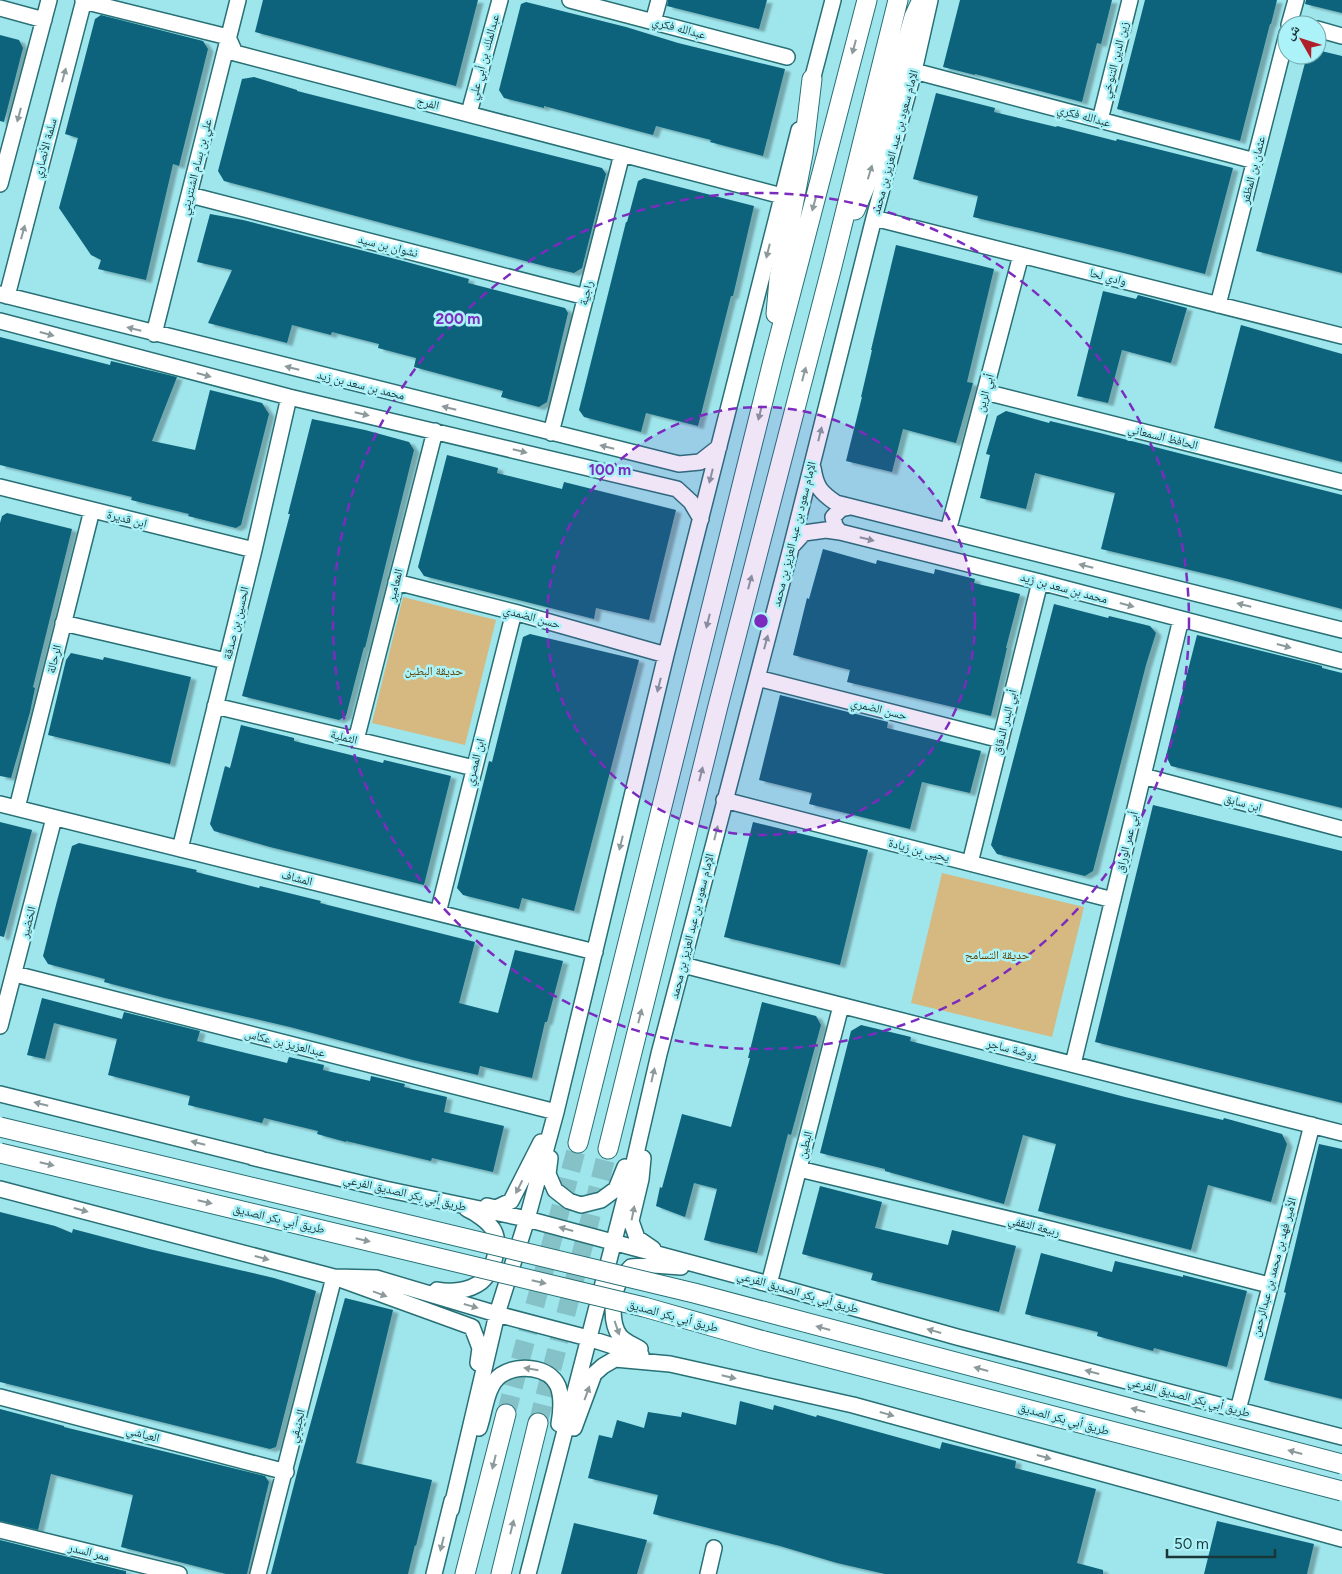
<svg xmlns="http://www.w3.org/2000/svg" width="1342" height="1574" font-family="Figtree,'Noto Naskh Arabic',sans-serif">
<style>
.green{fill:#d5b981}
.building{fill:#0a637c;filter:url(#shadow)}
.lines{fill:none;stroke-linecap:round;stroke-linejoin:round}
.major-tunnel{stroke:#84c2c8;stroke-width:19;stroke-dasharray:19 9;stroke-linecap:butt}
.minor-casing{stroke:#287076;stroke-width:18}
.major-casing{stroke:#287076;stroke-width:21}
.minor{stroke:#fff;stroke-width:15}
.major{stroke:#fff;stroke-width:19}
.major-bridge-casing{stroke:#287076;stroke-width:21;stroke-linecap:butt}
.major-bridge{stroke:#fff;stroke-width:19}
.oneway{fill:#8c9a9c}
.ring{fill:none;stroke:#7b2cbf;stroke-width:2.5;stroke-dasharray:9 6}
.labels{text-anchor:middle;stroke-width:5;stroke-linejoin:round;paint-order:stroke}
.street-label{font-size:12px;fill:#193639;stroke:#acf2f9}
.park-label{font-size:12px;fill:#5d4403;stroke:#acf2f9}
.centre{fill:#7b2cbf;stroke:#acf2f9;stroke-width:2.5}
.ring-label{font-size:15px;text-anchor:middle;font-weight:bold;fill:#7b2cbf;stroke:#acf2f9;stroke-width:5;stroke-linejoin:round;paint-order:stroke}
</style>
<defs>
<filter id="shadow"><feDropShadow dx="5.5" dy="3" stdDeviation="1" flood-color="#0004"/></filter>
</defs>
<rect width="100%" height="100%" fill="#9fe5ec"/>
<path class="green" d="M403,597l93,23 -31,125 -93,-22z
M942,873l142,34 -32,130 -141,-34z"/>
<path class="building" d="M263,0h215l-22,86 -201,-54z
M668,0h99l-8,29 -92,-23z
M960,0h152l-11,44 -4,-1 -15,59 -107,-28v1l-32,-8z
M1145,0h132l-6,24h-1l-30,117 -123,-32z
M1306,0h36v13l-37,-9z
M526,2l100,25 52,16 107,26 -22,87 -53,-14 1,-2 -55,-14 -3,9 -109,-29v2l-40,-10 -5,-8 22,-86z
M101,15l102,26 5,8 -29,117 -6,-2 -27,116 -48,-11 3,-9 -10,-5 -32,-47 19,-70 -13,-4 30,-115z
M0,35l19,5 4,8 -19,74 -4,-1z
M1317,50l25,6v217l-86,-22 51,-196h10z
M254,77l43,13v1l305,77 4,6 -24,94 -8,5 -26,-6 -324,-86 -6,-10 24,-92z
M936,93l59,15 -1,4 62,15 1,-1 59,15 1,-2 116,29 -28,106 -81,-21 -151,-36 5,-21 -65,-17z
M644,178l110,28 -21,90h-2l-33,130 -52,-13 -5,19 -57,-15 -5,-7 47,-188h1l11,-41z
M210,214l33,6 160,41 66,18 -1,4 97,25 3,5 -21,89 -8,5 -38,-10 2,-6 -89,-24 2,-9 -38,-10 1,-4 -47,-12 -1,3 -39,-10 -5,18 -79,-20 24,-53 -35,-8z
M896,245l98,24 -27,113 6,1 -17,60 -53,-14 -11,43 -46,-11 16,-64h-1l11,-47h-1z
M1103,291l33,8 2,-4 49,13 -16,55 -49,-13 -14,53 -31,-7z
M1241,325l101,29v108l-128,-34z
M0,337l110,28 1,-4 66,16 -25,64 43,9 15,-60 52,13 7,11 -28,111 -5,3 -48,-12 1,-2 -58,-14 1,-3 -132,-32z
M1006,411l43,12 1,-2 50,12 242,62v114l-114,-30 -127,-30 14,-56 -80,-20 -9,36 -46,-11 10,-43 -4,-1 11,-38z
M312,419l53,11 44,12 5,8 -49,198 -1,-1 -18,69 -7,4 -97,-24 48,-182h-2z
M447,455l51,13 -1,5 65,16 2,-7 112,28 -27,110 -53,-12 -2,11 -170,-43 -6,-9z
M7,513l65,16 -39,158 2,1 -5,24 -19,66 -11,-2v-253l2,-7z
M823,549l53,15 1,-4 57,14 1,-5 40,10 -1,4 46,11 -14,54h1l-16,68 -144,-34 3,-12 -57,-15 14,-57 2,1z
M1054,604l54,14 1,-2 41,10 6,7 -10,32 -53,206 -8,5 -88,-22 -6,-9z
M530,634l109,26 -65,251 -52,-13 -3,11 -56,-14 -6,-7 32,-127 3,1 31,-125z
M1197,635l125,31v2l20,5v135l-171,-42 -5,-10z
M71,653l32,7 1,-3 87,20 -21,87 -122,-29 18,-75z
M780,695l108,27 -1,6 94,23 -11,42 -48,-11 -12,47 -101,-25 3,-11 -53,-13z
M241,725l53,13v3l89,22 1,-3 67,16 -27,109 -154,-38 -56,-16 -4,-7 15,-58 5,2z
M1153,805l189,46v252l-247,-61z
M0,822l32,8 -28,107 -4,-1z
M753,822l115,28 -28,115 -116,-28z
M79,843l118,27 -1,2 63,16 1,-2 61,15 -1,2 155,39 -16,61 39,10 17,-63 48,11 -16,61h-2l-13,56 -52,-12 -2,9 -65,-15 -123,-33 -125,-29 -61,-16 1,-3 -57,-15 -5,-8 14,-55 15,-55z
M42,998l80,21 2,-7 76,19 -3,10 90,22 2,-6 35,8 -1,5 47,11 1,-5 34,8 -1,3 43,10 -3,15 60,14 -11,46 -61,-14 -1,3 -85,-20v1l-29,-8 1,-3 -54,-13 -2,5 -74,-18 2,-9 -82,-21 9,-36 -63,-16 -9,36 -18,-4z
M762,1002l54,14 5,9 -30,110 -3,-1 -31,119 -53,-13 13,-51 -23,-6 -9,34 -29,-11 4,-19 2,1 20,-74 49,13 19,-69h-2z
M861,1025l50,12 -1,4 215,56 98,23 1,-2 58,16 5,10 -16,58 -63,-17 -17,65 -153,-39 18,-67 -33,-9 -19,69 -119,-33v-2l-65,-16 31,-122z
M1319,1144l23,5v250l-78,-19 22,-87 -2,-1z
M820,1186l62,16 -7,26 73,17 4,-15 64,16 -17,66 -128,-32 2,-7 -71,-19z
M0,1212l55,14 17,7 1,-4 76,20 125,29 42,13 -40,156 -6,2 -270,-67z
M1041,1253l71,19 3,-11 68,16v-2l64,16 -20,76 -73,-19 -1,3 -56,-15 1,-4 -73,-18z
M345,1298l48,12 -37,153 76,17 -16,66 -1,-1 -7,29h-137l27,-105z
M740,1401l33,9 1,-5 42,12 1,-2 123,34 2,-7 74,19 -1,7 81,21 -19,74 26,7v4h-218l-48,-11 -57,-17 -127,-32 5,-19 -70,-17 11,-43 13,3 5,-18 27,8 4,-16 33,5 1,-5 54,13z
M0,1409l64,17v1l201,49 4,6 -22,92h-21l-105,-27 12,-52 -82,-21 -13,56 -38,-9z
M1217,1521l97,23 -7,30h-103z
M574,1523l73,17 -10,34h-76z
M0,1540l121,30 5,1v3h-126z"/>
<g class="lines">
<path class="major-tunnel" d="M506,1414l72,-271
M538,1423l70,-274"/>
<g class="minor-casing">
<path id="minor" d="M570,0l217,57
M83,1l145,36 7,16 547,143
M0,8l44,12
M653,22l6,-22
M1289,25l7,-25
M1317,29l25,7
M914,71l341,90
M810,88l23,-88
M469,113l31,-113
M1100,120l30,-120
M0,184l49,-184
M190,195l396,102
M874,218l468,118
M0,294l679,170 21,-2 19,-15
M7,296l77,-296
M1218,305l69,-271
M0,321l289,76 388,92 14,13 10,17
M154,334l84,-334
M985,392l357,90
M551,433l71,-279
M813,468c3,19 7,24 23,35l506,127
M0,487l254,63
M948,531l73,-276
M840,532l-5,-6 -2,-9 8,-8 9,-2
M792,546l12,-13 22,-3 14,2 200,50 302,79
M396,582l118,30 152,43
M63,623l163,38
M757,678l244,62
M215,706l259,62
M356,740l79,-309
M1143,776l199,53
M724,800l389,100
M0,804l595,148
M17,808l75,-298
M180,849l74,-299 35,-153
M970,863l70,-281
M438,913l76,-301
M683,965l659,168
M15,974l541,138
M0,1026l54,-208
M1073,1064l108,-445
M0,1094l261,65
M251,1157l134,32 142,30 242,65 188,53 385,100
M550,1158l-2,16 7,16 14,11 12,4 20,-5 15,-11 9,-22
M643,1158l-2,21 -10,42 6,17 16,11
M799,1169l251,60 219,56
M0,1189l334,88 42,1 121,36 91,24 53,17
M487,1206l9,2 15,-7 30,-59
M760,1282l9,2 72,-278
M437,1290c14,3 32,1 44,-8 12,-10 20,-37 13,-51 -5,-9 -18,-18 -27,-22
M640,1349c-6,-4 -15,-7 -20,-13 -10,-13 -8,-40 -1,-54 2,-5 8,-10 12,-15l23,-2 27,2
M0,1397l286,75
M1238,1410l74,-285
M479,1428c6,-16 7,-43 22,-53 17,-11 48,-9 57,11 4,11 3,27 1,38
M574,1428l20,-54 9,-8 12,-7 55,5 183,41 489,134
M451,1510l46,-196 30,-95 29,-107 110,-457 133,-525
M0,1530l179,44
M258,1574l76,-297 138,50 8,21 -2,15
M434,1574l18,-73
M528,1574l104,-403 27,-117 132,-506 83,-330 40,-147 16,-71
M708,1574l6,-26"/>
</g>
<g class="major-casing">
<path id="major" d="M855,210l14,-33 45,-160 8,-17
M776,314l3,-35 24,-125 9,-75
M578,1143l195,-782 94,-361
M608,1149l110,-443 114,-440 66,-266
M465,1574l41,-160
M501,1574l37,-151"/>
</g>
<use href="#minor" class="minor"/>
<use href="#major" class="major"/>
<g class="major-bridge-casing">
<path id="major-bridge" d="M0,1127l694,166 648,171
M0,1153l644,154 120,34 578,150"/>
</g>
<use href="#major-bridge" class="major-bridge"/>
</g>
<defs><path id="oneway-solid" d="M-6-.8H1V-3.2L6.5 0L1 3.2V.8H-6Z" transform="scale(1.25)"/></defs>
<g class="oneway">
<use href="#oneway-solid" transform="translate(854 47) rotate(105)"/>
<use href="#oneway-solid" transform="translate(64 75) rotate(-75)"/>
<use href="#oneway-solid" transform="translate(19 115) rotate(105)"/>
<use href="#oneway-solid" transform="translate(870 172) rotate(-73)"/>
<use href="#oneway-solid" transform="translate(814 204) rotate(105)"/>
<use href="#oneway-solid" transform="translate(23 232) rotate(-75)"/>
<use href="#oneway-solid" transform="translate(768 251) rotate(104)"/>
<use href="#oneway-solid" transform="translate(134 329) rotate(-166)"/>
<use href="#oneway-solid" transform="translate(47 334) rotate(15)"/>
<use href="#oneway-solid" transform="translate(292 368) rotate(-166)"/>
<use href="#oneway-solid" transform="translate(804 374) rotate(-75)"/>
<use href="#oneway-solid" transform="translate(204 375) rotate(15)"/>
<use href="#oneway-solid" transform="translate(449 408) rotate(-166)"/>
<use href="#oneway-solid" transform="translate(760 413) rotate(104)"/>
<use href="#oneway-solid" transform="translate(362 414) rotate(13)"/>
<use href="#oneway-solid" transform="translate(820 434) rotate(-76)"/>
<use href="#oneway-solid" transform="translate(607 447) rotate(-166)"/>
<use href="#oneway-solid" transform="translate(520 451) rotate(14)"/>
<use href="#oneway-solid" transform="translate(711 476) rotate(104)"/>
<use href="#oneway-solid" transform="translate(867 539) rotate(14)"/>
<use href="#oneway-solid" transform="translate(1086 566) rotate(-166)"/>
<use href="#oneway-solid" transform="translate(750 582) rotate(-75)"/>
<use href="#oneway-solid" transform="translate(1127 605) rotate(15)"/>
<use href="#oneway-solid" transform="translate(1244 605) rotate(-166)"/>
<use href="#oneway-solid" transform="translate(708 621) rotate(104)"/>
<use href="#oneway-solid" transform="translate(766 642) rotate(-75)"/>
<use href="#oneway-solid" transform="translate(1284 646) rotate(15)"/>
<use href="#oneway-solid" transform="translate(659 685) rotate(104)"/>
<use href="#oneway-solid" transform="translate(701 774) rotate(-76)"/>
<use href="#oneway-solid" transform="translate(716 833) rotate(-76)"/>
<use href="#oneway-solid" transform="translate(621 843) rotate(104)"/>
<use href="#oneway-solid" transform="translate(640 1016) rotate(-76)"/>
<use href="#oneway-solid" transform="translate(653 1075) rotate(-77)"/>
<use href="#oneway-solid" transform="translate(41 1104) rotate(-166)"/>
<use href="#oneway-solid" transform="translate(198 1143) rotate(-166)"/>
<use href="#oneway-solid" transform="translate(47 1164) rotate(13)"/>
<use href="#oneway-solid" transform="translate(519 1187) rotate(117)"/>
<use href="#oneway-solid" transform="translate(205 1202) rotate(13)"/>
<use href="#oneway-solid" transform="translate(81 1210) rotate(15)"/>
<use href="#oneway-solid" transform="translate(633 1213) rotate(-79)"/>
<use href="#oneway-solid" transform="translate(566 1229) rotate(-165)"/>
<use href="#oneway-solid" transform="translate(363 1240) rotate(13)"/>
<use href="#oneway-solid" transform="translate(262 1258) rotate(15)"/>
<use href="#oneway-solid" transform="translate(539 1282) rotate(13)"/>
<use href="#oneway-solid" transform="translate(380 1294) rotate(20)"/>
<use href="#oneway-solid" transform="translate(471 1306) rotate(16)"/>
<use href="#oneway-solid" transform="translate(617 1328) rotate(71)"/>
<use href="#oneway-solid" transform="translate(823 1328) rotate(-165)"/>
<use href="#oneway-solid" transform="translate(934 1331) rotate(-164)"/>
<use href="#oneway-solid" transform="translate(531 1369) rotate(-171)"/>
<use href="#oneway-solid" transform="translate(981 1369) rotate(-165)"/>
<use href="#oneway-solid" transform="translate(1092 1372) rotate(-165)"/>
<use href="#oneway-solid" transform="translate(729 1377) rotate(13)"/>
<use href="#oneway-solid" transform="translate(587 1393) rotate(-70)"/>
<use href="#oneway-solid" transform="translate(1138 1410) rotate(-165)"/>
<use href="#oneway-solid" transform="translate(887 1414) rotate(16)"/>
<use href="#oneway-solid" transform="translate(1295 1452) rotate(-165)"/>
<use href="#oneway-solid" transform="translate(1044 1457) rotate(15)"/>
<use href="#oneway-solid" transform="translate(494 1462) rotate(104)"/>
<use href="#oneway-solid" transform="translate(512 1527) rotate(-76)"/>
<use href="#oneway-solid" transform="translate(442 1544) rotate(104)"/>
</g>
<circle cx="761" cy="621" r="214" fill="#7b2cbf" fill-opacity=".12"/>
<g class="ring">
<circle cx="761" cy="621" r="214"/>
<circle cx="761" cy="621" r="428"/>
</g>
<g class="labels">
<g class="street-label">
<text transform="translate(679 28) rotate(15)" y="4">عبدالله فكري</text>
<text transform="translate(484 57) rotate(-75)" y="4">عبدالملك بن أبي علي</text>
<text transform="translate(1115 60) rotate(-76)" y="4">زين الدين التنوخي</text>
<text transform="translate(428 103) rotate(14)" y="4">الفرج</text>
<text transform="translate(1084 116) rotate(15)" y="4">عبدالله فكري</text>
<text transform="translate(895 142) rotate(-75)" y="4">الإمام سعود بن عبد العزيز بن محمد</text>
<text transform="translate(45 148) rotate(-75)" y="4">سلمة الأنصاري</text>
<text transform="translate(196 167) rotate(-76)" y="4">علي بن بسام الشنتريني</text>
<text transform="translate(1253 170) rotate(-76)" y="4">عثمان بن المظفر</text>
<text transform="translate(388 246) rotate(14)" y="4">نشوان بن سيد</text>
<text transform="translate(1108 277) rotate(14)" y="4">وادي لحا</text>
<text transform="translate(586 293) rotate(-76)" y="4">راجية</text>
<text transform="translate(361 385) rotate(14)" y="4">محمد بن سعد بن زيد</text>
<text transform="translate(985 393) rotate(-75)" y="4">أبي الرين</text>
<text transform="translate(1163 437) rotate(14)" y="4">الحافظ السمعاني</text>
<text transform="translate(127 519) rotate(14)" y="4">ابن قديرة</text>
<text transform="translate(794 534) rotate(-76)" y="4">الإمام سعود بن عبد العزيز بن محمد</text>
<text transform="translate(395 585) rotate(-76)" y="4">المعامير</text>
<text transform="translate(1064 588) rotate(15)" y="4">محمد بن سعد بن زيد</text>
<text transform="translate(532 617) rotate(15)" y="4">حسن الضمدي</text>
<text transform="translate(236 623) rotate(-76)" y="4">الحسين بن صدقة</text>
<text transform="translate(54 659) rotate(-76)" y="4">الرحالة</text>
<text transform="translate(879 709) rotate(14)" y="4">حسن الضمري</text>
<text transform="translate(1005 722) rotate(-76)" y="4">أبي البدر الدقاق</text>
<text transform="translate(344 737) rotate(14)" y="4">الثملية</text>
<text transform="translate(475 762) rotate(-76)" y="4">ابن المصري</text>
<text transform="translate(1243 803) rotate(15)" y="4">ابن سابق</text>
<text transform="translate(1127 842) rotate(-76)" y="4">أبي عمر الوراق</text>
<text transform="translate(919 850) rotate(14)" y="4">يحيى بن زيادة</text>
<text transform="translate(297 878) rotate(14)" y="4">المشاف</text>
<text transform="translate(28 922) rotate(-76)" y="4">الخضير</text>
<text transform="translate(692 926) rotate(-76)" y="4">الإمام سعود بن عبد العزيز بن محمد</text>
<text transform="translate(285 1043) rotate(14)" y="4">عبدالعزيز بن عكاس</text>
<text transform="translate(1012 1049) rotate(14)" y="4">روضة ساجر</text>
<text transform="translate(805 1145) rotate(-76)" y="4">البطين</text>
<text transform="translate(405 1193) rotate(13)" y="4">طريق أبي بكر الصديق الفرعي</text>
<text transform="translate(279 1219) rotate(13)" y="4">طريق أبي بكر الصديق</text>
<text transform="translate(1034 1226) rotate(14)" y="4">ربيعة الثقفي</text>
<text transform="translate(1274 1267) rotate(-75)" y="4">الأمير فهد بن محمد بن عبدالرحمن</text>
<text transform="translate(798 1292) rotate(16)" y="4">طريق أبي بكر الصديق الفرعي</text>
<text transform="translate(673 1316) rotate(15)" y="4">طريق أبي بكر الصديق</text>
<text transform="translate(1189 1397) rotate(15)" y="4">طريق أبي بكر الصديق الفرعي</text>
<text transform="translate(1064 1419) rotate(15)" y="4">طريق أبي بكر الصديق</text>
<text transform="translate(297 1426) rotate(-76)" y="4">الجنيفي</text>
<text transform="translate(143 1434) rotate(15)" y="4">العياشي</text>
<text transform="translate(89 1552) rotate(14)" y="4">ممر السدر</text>
</g>
<g class="park-label">
<text x="434" y="675">حديقة البطين</text>
<text x="997" y="959">حديقة التسامح</text>
</g>
</g>
<circle cx="761" cy="621" r="8" class="centre"/>
<g class="ring-label">
<text x="458" y="324">200 m</text>
<text x="610" y="475">100 m</text>
</g>
<g transform="translate(1302 40) rotate(309)"><circle r="24" fill="#acf2f9" stroke="#71a7ac"/>
<path d="M0-4L9 19L0 12L-9 19Z" fill="#b01e29"/>
<text y="-8" font-size="14" font-weight="bold" text-anchor="middle" fill="#193639">ش</text>
</g>
<path d="M1167 1549v8h108v-8" fill="none" stroke="#193639" stroke-width="2.5"/>
<text x="1174" y="1549" font-size="15" fill="#193639" stroke="#acf2f9" stroke-width="4" paint-order="stroke">50 m</text>
</svg>
